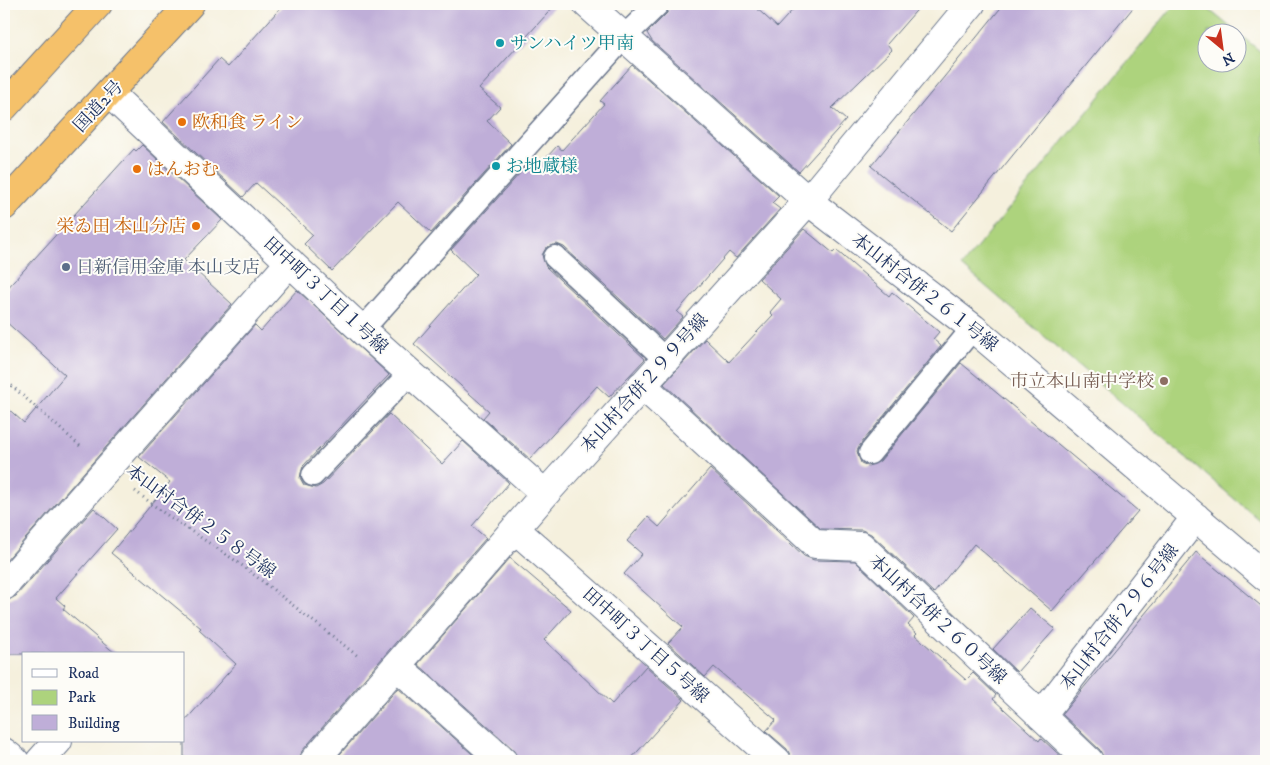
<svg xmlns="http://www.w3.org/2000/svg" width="1270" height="765" font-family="'IM FELL DW Pica','Noto Serif JP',serif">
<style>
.green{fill:#add37d;stroke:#64816e;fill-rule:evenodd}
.building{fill:#bfaed8}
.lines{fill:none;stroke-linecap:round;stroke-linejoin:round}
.lane-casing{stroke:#67738a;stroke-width:25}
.street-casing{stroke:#67738a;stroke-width:30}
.highway-casing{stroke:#67738a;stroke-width:30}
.path{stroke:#67738a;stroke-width:3;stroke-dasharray:1 4;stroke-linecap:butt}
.lane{stroke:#fff;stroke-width:22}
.street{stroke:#fff;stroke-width:28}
.highway{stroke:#f5c16b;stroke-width:28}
.culture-dot{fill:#0f9aa8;stroke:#fdfcf7;stroke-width:2}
.food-dot{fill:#e8710a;stroke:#fdfcf7;stroke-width:2}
.service-dot{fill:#5c6f8a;stroke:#fdfcf7;stroke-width:2}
.education-dot{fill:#8d6e63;stroke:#fdfcf7;stroke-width:2}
.labels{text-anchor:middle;stroke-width:4;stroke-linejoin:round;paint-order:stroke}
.culture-label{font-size:18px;fill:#0d838f;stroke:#fdfcf7;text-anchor:start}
.street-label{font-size:18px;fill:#1b2f5e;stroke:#fdfcf7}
.food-label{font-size:18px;fill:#c56008;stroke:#fdfcf7;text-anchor:start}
.service-label{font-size:18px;fill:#4e5e75;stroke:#fdfcf7;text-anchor:start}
.education-label{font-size:18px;fill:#785e54;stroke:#fdfcf7;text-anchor:end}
</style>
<rect width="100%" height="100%" fill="#fdfcf7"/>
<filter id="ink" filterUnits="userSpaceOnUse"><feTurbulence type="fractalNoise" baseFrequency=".02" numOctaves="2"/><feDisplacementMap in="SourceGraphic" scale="10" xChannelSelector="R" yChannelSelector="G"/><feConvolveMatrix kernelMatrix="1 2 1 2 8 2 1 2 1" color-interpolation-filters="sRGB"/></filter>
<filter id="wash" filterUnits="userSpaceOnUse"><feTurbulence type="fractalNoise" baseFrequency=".0096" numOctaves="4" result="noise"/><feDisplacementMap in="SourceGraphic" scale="20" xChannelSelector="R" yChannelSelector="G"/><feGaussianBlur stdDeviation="1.12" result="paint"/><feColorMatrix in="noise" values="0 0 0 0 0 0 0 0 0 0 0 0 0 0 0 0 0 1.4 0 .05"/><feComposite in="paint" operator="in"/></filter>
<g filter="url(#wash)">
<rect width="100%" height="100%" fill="#f5f0dd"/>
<path class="green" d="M1175,4h27l64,52v470l-304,-260zM1208,32h30v30h-30z"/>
<g id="blocks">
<path class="building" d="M284,4h272l-77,85 21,18 -13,14 24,23 -80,89 -33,-31 -66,69 -28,-27 9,-9 -57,-52 -13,14 -80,-75 56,-63 9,8z
M671,4h81l25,23 21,-23h124l-35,40 5,6 -60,58 14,12 -47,52 -147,-131 -5,-8 20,-20z
M1004,4h132l-185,227 -80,-65z
M632,65l147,131 -7,7 8,6 -44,49 -7,-6 -52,60 6,5 -20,22 -99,-92 -7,-3 -11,4 -4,7 4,12 99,92 -36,38 -12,-11 -67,73 -47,-41 6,-7 -75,-67 62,-70 -25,-24 79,-88 7,6 20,-22 5,4 42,-46 -4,-3z
M142,145l80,75 -38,40 48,44 -228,259v-158l20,18 41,-48 -61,-55v-28l130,-143 2,2z
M804,229l29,24 3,-3 53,46 3,-4 47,40 -6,7 8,7 -81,99 -3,6 4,12 7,3 12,-5 81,-98 177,148 -86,100 -78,-67 -40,49 -63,-59 -9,-4 -41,-1 -157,-145 41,-45 24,23 44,-47 -3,-3 11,-13 -22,-20z
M297,290l92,85 -86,91 -3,12 4,7 12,3 7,-4 66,-70 53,50 21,-23 46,42 -37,43 14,12 -184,213 -3,10h-115v-39l52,-58 -37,-34 2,-2 -90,-75 59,-71 -31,-25 116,-132 6,6z
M710,469l94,87 10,4 41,1 59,57 -6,7 9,8 -2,2 51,45 7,-7 23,22 -3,4 46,42 2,-3 25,23h-274l-5,-12 -21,-18 10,-11 -62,-53 -9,10 -37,-34 15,-16 -59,-53 18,-20 -15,-13 21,-24 11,10z
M94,508l23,21 -61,69 9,8 -2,3 53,45h-112v-53l12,-5z
M1196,552l70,58v151h-162l-4,-11 -38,-36z
M510,558l61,52 -27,30 68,64 34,-38 38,34 -55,61h-111l-5,-12 -95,-85z
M1030,608l25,21 -38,43 -24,-23z
M398,688l82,73h-146z"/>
</g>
</g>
<g filter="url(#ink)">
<use href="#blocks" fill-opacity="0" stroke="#67738a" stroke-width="1"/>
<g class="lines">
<g class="lane-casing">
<path id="lane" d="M555,257l110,102
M362,330l262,-293 34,-33
M870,453l103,-125
M313,475l97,-102"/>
</g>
<g class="street-casing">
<path id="street" d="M587,4l221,197 165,127 293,249
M110,94l252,236 183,164
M642,385l173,159 46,2 228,215
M515,529l262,232
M4,586l286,-324
M398,667l105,94
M1041,716l155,-199
M4,752l11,9
M40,761l18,-20
M314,761l231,-267 263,-293 163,-197"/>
</g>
<g class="highway-casing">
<path id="highway" d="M4,107l94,-103
M4,206l186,-202"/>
</g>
<path class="path" d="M4,379l76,67
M135,491l29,22 75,50 120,94"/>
<use href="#lane" class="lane"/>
<use href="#street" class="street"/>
<use href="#highway" class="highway"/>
</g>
</g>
<g class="culture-dot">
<circle cx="500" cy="43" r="5"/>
<circle cx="496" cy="166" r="5"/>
</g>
<g class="food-dot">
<circle cx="182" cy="122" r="5"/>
<circle cx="137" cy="169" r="5"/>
<circle cx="196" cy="226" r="5"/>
</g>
<circle class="service-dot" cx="66" cy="267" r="5"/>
<circle class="education-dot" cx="1164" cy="381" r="5"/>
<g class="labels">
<g class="culture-label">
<text x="510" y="49">サンハイツ甲南</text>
<text x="506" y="172">お地蔵様</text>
</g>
<g class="street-label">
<text transform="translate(98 106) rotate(-47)" y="6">国道2号</text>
<text transform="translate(925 292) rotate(38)" y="6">本山村合併２６１号線</text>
<text transform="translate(326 295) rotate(43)" y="6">田中町３丁目１号線</text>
<text transform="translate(644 383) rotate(-48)" y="6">本山村合併２９９号線</text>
<text transform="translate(201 521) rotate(36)" y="6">本山村合併２５８号線</text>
<text transform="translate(1119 617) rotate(-52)" y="6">本山村合併２９６号線</text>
<text transform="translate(938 619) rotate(43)" y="6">本山村合併２６０号線</text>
<text transform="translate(646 645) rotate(42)" y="6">田中町３丁目５号線</text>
</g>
<g class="food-label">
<text x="192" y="128">欧和食 ライン</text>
<text x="147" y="175">はんおむ</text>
<text x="186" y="232" text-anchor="end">栄ゐ田 本山分店</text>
</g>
<g class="service-label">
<text x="76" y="273">日新信用金庫 本山支店</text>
</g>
<g class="education-label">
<text x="1154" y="387">市立本山南中学校</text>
</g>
</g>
<rect width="1270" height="765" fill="none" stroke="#fdfcf7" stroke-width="20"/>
<rect x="22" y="652" width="162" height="90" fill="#fdfcf7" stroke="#a3aaba"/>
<rect x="32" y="669" width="25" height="8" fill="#ffffff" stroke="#a3aaba"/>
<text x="68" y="678" font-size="15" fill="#1b2f5e">Road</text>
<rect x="32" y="690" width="25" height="15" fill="#add37d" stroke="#a3aaba"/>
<text x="68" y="702" font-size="15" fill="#1b2f5e">Park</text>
<rect x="32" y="715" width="25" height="15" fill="#bfaed8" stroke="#a3aaba"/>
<text x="68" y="728" font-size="15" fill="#1b2f5e">Building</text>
<g transform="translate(1222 48) rotate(151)"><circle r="24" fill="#fdfcf7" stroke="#a3aaba"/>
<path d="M0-4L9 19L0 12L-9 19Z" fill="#c8321e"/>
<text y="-8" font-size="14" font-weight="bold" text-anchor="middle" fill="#1b2f5e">N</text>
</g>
</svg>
